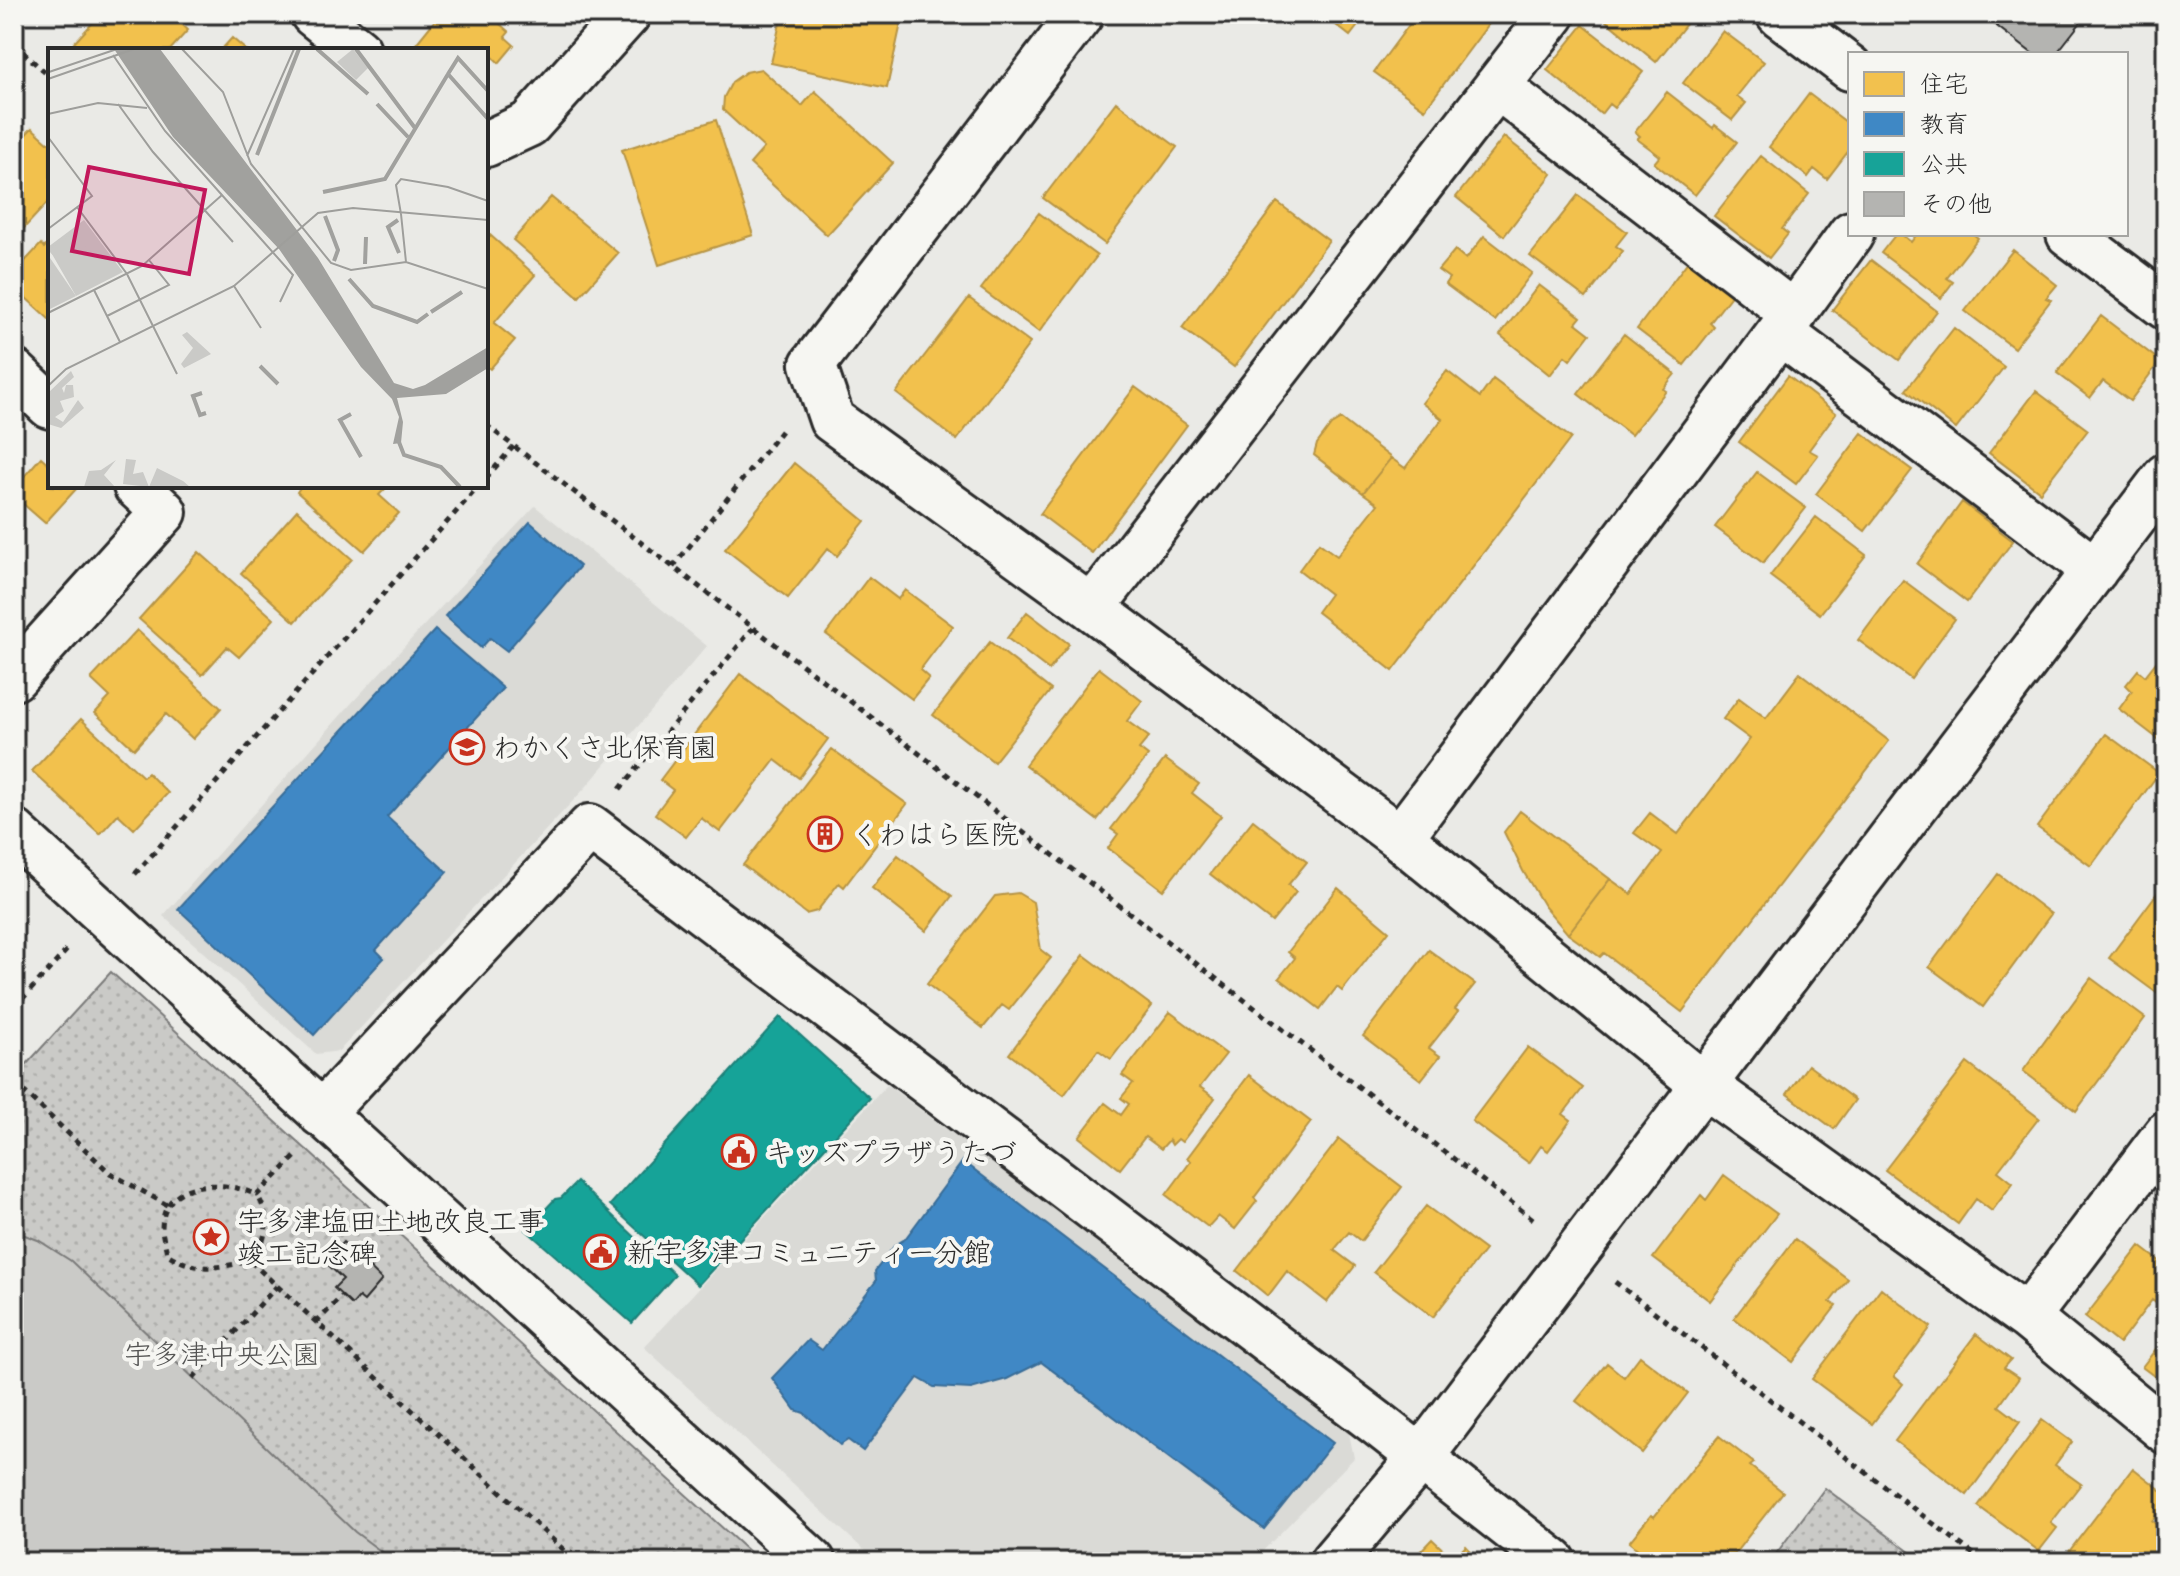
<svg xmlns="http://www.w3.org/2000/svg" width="2180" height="1576" font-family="'Balsamiq Sans','Klee One',sans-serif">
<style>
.built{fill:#dadad6}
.park{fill:url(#park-dots);stroke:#7a7a79;stroke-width:2}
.pitch{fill:#cacac7;stroke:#7a7a79;stroke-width:2}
.homes{fill:#f2c14e;stroke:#b69444;stroke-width:2}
.schools{fill:#3f88c5;stroke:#396c97;stroke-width:2}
.public{fill:#17a398;stroke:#1d7f77;stroke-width:2}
.building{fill:#b4b4b1;stroke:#2b2b2b;stroke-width:2}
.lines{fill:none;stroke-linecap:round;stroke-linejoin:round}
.minor-casing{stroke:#2b2b2b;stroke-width:50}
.path{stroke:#2b2b2b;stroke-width:5;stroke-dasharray:6 6;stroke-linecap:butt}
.minor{stroke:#f6f6f2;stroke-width:44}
.labels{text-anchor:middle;stroke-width:8;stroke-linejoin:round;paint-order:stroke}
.poi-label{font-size:28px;fill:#2b2b2b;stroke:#f6f6f2;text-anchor:start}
.park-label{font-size:28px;fill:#535352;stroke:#f6f6f2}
.inset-river{fill:none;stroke:#a1a19e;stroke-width:4}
.inset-road{fill:none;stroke:#9e9e9b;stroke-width:2}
.view{fill:#c2185b;fill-opacity:0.15;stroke:#c2185b;stroke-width:4}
.inset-edge{fill:none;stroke:#2b2b2b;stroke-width:4}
</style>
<defs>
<pattern id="park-dots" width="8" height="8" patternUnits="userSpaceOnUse" patternTransform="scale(2)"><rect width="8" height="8" fill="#cacac7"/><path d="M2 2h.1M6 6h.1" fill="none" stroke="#aeaeab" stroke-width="1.8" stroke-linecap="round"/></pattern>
</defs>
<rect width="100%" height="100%" fill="#eaeae6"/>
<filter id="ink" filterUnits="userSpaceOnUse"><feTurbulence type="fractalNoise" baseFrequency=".0125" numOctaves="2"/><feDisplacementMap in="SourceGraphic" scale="16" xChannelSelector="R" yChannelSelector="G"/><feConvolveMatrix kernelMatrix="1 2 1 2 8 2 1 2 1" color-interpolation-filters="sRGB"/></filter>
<g filter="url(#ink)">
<path class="built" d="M535,506l172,140 -121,141 -247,264 -23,3 -153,-138 186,-210z
M887,1085l461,343 6,30 -102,104h-375l-233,-215z"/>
<path class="park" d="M111,972l649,590h-746v-484z
M1825,1488l98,74h-153z"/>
<path class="pitch" d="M14,1231l24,9 33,21 284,271 40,30h-381z"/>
<path class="homes" d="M101,14h70l17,16 -18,20h-88l-8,-7z
M440,14h49l20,18 -4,5 9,8 -15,18 -6,-6 -7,8v-15h-75z
M782,14h121l-16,74 -116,-25z
M1322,14h45l-17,22z
M1417,14h79l-71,95 -51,-37z
M1610,14h84l-38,48 -51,-42z
M1583,25l60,47 -29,36 -5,-4 -8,10 -54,-44z
M1723,31l41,31 -27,34 9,7 -14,17 -49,-37z
M232,38l14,12h-25z
M761,69l41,37 13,-15 78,72 -66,72 -77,-71 14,-16 -41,-38 1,-13 8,-15 14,-10z
M1667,92l46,36 2,-3 22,17 -42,53 -41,-32 6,-7 -23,-17 3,-3 -5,-4z
M1809,94l41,31v24l-23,30 -13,-10 -6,8 -39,-30z
M1116,102l61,45 -72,97 -62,-46z
M716,120l37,115 -94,30 -37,-115z
M32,128l18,16v56l-36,39v-92z
M1504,137l48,37 -48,62 -48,-39z
M1761,156l48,38 -27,35 6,5 -19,24 -55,-42z
M1578,195l49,37 -11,14 7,5 -37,47 -56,-42z
M551,197l67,56 -39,44 -66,-57z
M1277,202l52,39 -95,126 -52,-39z
M1039,213l58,43 -58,76 -58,-43z
M1896,234h5l10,8 6,-8h56l5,4 -31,40 6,4 -12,16 -60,-45z
M490,235l45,40 -41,48 21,17 -25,29 -4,-3v-126z
M1484,236l48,37 -37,48 -50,-37 4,-6 -11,-8 17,-20 11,9z
M50,242v78l-36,-33v-14l27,-29 3,4z
M2013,250l44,35 -11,13 5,2 -37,48 -49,-37z
M1689,260l44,33 -23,30 4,4 -30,38 -47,-36z
M1871,260l66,51 -38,49 -67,-50z
M1539,285l42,32 -5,6 14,11 -20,26 -5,-4 -15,19 -50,-40z
M969,298l61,45 -73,97 -61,-47z
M2101,316l59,45 -30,40 -27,-20 -13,17 -33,-25z
M1954,328l50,39 -48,62 -50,-39z
M1624,334l51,40 -12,15 3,2 -35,44 -53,-41z
M1447,371l33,26 13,-18 78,59 -178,233 -76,-59 13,-18 -31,-24 20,-27 18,13 41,-52 -15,-11 28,-35 14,10 37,-49 -20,-16z
M1788,376l48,37 -27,37 9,5 -22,29 -57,-42z
M1135,387l52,38 -95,128 -52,-39z
M2036,391l52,39 -48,62 -51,-39z
M1341,419l50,39 -28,35 -49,-38 3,-11 14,-19z
M1862,433l50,37 -47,61 -49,-37z
M41,457l9,8v21l27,2 -32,35 -31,-27v-8z
M794,463l71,58 -28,35 -9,-8 -40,50 -63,-49z
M1757,472l49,36 -43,55 -48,-36z
M301,486h87l-9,9 20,18 -35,38 -67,-59z
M1962,502l51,39 -46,61 -50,-38z
M297,510l55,49 -57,63 -54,-49z
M1816,517l50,38 -46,59 -50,-38z
M199,552l75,67 -35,38 -12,-10 -25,28 -63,-56z
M869,577l29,22 7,-9 48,36 -33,44 9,8 -17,21 -86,-65z
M1903,580l52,39 -44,60 -53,-39z
M1027,612l42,32 -20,26 -42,-32z
M137,630l84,78 -28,31 -27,-25 -32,35 -39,-36 15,-16 -19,-18z
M990,642l61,48 -57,72 -61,-47z
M2163,653l3,2v90l-47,-36 13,-18 -6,-6 12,-15 7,6z
M1099,668l43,33 -15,20 22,16 -10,12 9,7 -51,64 -72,-55z
M1800,673l89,68 -207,271 -78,-59 -4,4 -32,-23 42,-55 21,15 31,-41 -28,-20 16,-20 28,21 72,-95 -27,-20 16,-21 27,20z
M740,674l88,65 -29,39 -24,-18 -55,72 -19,-14 -15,19 -31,-23 18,-24 -13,-10z
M81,719l62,58 5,-4 20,20 -34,36 -16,-15 -18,20 -68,-63z
M2106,734l53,39 -68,93 -54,-39z
M832,749l75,55 -63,83 -5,-4 -22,28 -11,3 -63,-49z
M1165,759l34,25 -7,9 29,23 -58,74 -55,-42 10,-14 -7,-5z
M1520,811l90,68 -42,55 -24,-28 -21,-35 -19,-39z
M1253,820l54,42 -19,23 8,7 -24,30 -62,-48z
M898,855l54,41 -26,35 -54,-43z
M1998,874l53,40 -68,93 -54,-40z
M2166,881v111l-4,5 -53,-39z
M1338,888l51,43 -47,60 -5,-4 -17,22 -41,-31 16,-20 -7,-6z
M1018,893l15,9 8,48 10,8 -42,52 -7,-5 -19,23 -56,-44 68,-88z
M1429,950l46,34 -20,25 3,2 -29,37 11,8 -19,24 -58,-44z
M1084,955l68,51 -41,53 -13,-9 -34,45 -55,-41z
M2091,978l54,40 -69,93 -53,-40z
M1170,1012l56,42 -26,33 15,11 -33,44 -4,-3 -6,6 -3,-5 -8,9 -16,-12 -25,32 -41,-32 26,-34 16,12 8,-11 -8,-6 12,-15 -11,-8z
M1528,1047l55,41 -20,26 8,6 -23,31 -7,-5 -12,17 -57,-42z
M1967,1063l72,55 -41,53 15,12 -21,28 -16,-12 -18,25 -73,-54z
M1808,1065l47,35 -21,29 -47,-35z
M1249,1075l62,47 -57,76 3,3 -22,28 -17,-13 -10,11 -42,-32 25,-34 -4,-3z
M1339,1139l63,48 -41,54 -12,-9 -15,18 21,16 -28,36 -40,-31 -19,25 -31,-25z
M1724,1175l53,39 -67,87 -57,-43 48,-63 5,5z
M1426,1206l59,44 -52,67 -59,-45z
M1795,1239l53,40 -18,23 6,4 -43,56 -59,-44z
M2140,1246l26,20v45l-14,-11 -33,44 -34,-27z
M1881,1288l50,39 -37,49 9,8 -31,40 -60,-45z
M1976,1334l35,26 -7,8 15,10 -20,28 21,16 -53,73 -72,-54z
M2166,1336v49l-24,-18z
M1640,1356l48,37 -46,60 -66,-52 31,-38 17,14z
M2042,1420l30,22 -17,23 26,19 -30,39 6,5 -18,23 -61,-45z
M1719,1436l35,27 -4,3 33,26 -55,70h-74l-25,-20 22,-27 3,2z
M2133,1468l33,26v9l-14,18 14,10v22l-7,9h-98z
M1432,1539l21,20 13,-13 15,16h-67l-2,-2z"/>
<path class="schools" d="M530,522l50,44 -73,85 -17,-13 -9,10 -36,-32z
M435,630l68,58 -116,129 60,55 -71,78 8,8 -70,77 -136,-126z
M963,1161l370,282 -69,86 -223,-167 -34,17 -36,10 -37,-2 -16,-9 -55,73 -15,-11 -8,5 -36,-32 -9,-3 -23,-32 36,-38 14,10 54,-69 -1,-10 20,-26 10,-6z"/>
<path class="public" d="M780,1017l90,81 -172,187 -88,-80z
M577,1182l98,93 -43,48 -106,-93 29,-31 6,-1z"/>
<path class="building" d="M1987,14h108l-5,6 -5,-3 -29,37h-23l-48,-37z
M343,1242l39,38 -18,21 -5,-4 -7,8 -18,-17 9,-9 -18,-17z"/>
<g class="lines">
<g class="minor-casing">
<path id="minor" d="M313,14l45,36
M1081,14l-268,350 19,56 260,188 308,230 305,248 322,231 139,114
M1779,14l71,54
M1497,86l297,228
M486,144l43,-20 99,-110
M2069,234l97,73
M1780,332l315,238
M14,372l36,34
M1092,608l461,-594
M14,678l150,-166 -28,-26
M14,832l799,730
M1400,838l380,-506 71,-98
M321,1114l269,-287 788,597 176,138
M2027,1317l139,-183
M1332,1562l89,-105 745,-981"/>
</g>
<path class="path" d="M14,44l36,33
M486,425l1051,797
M486,478l28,-32
M673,567l108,-136
M620,789l133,-161
M135,874l344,-388
M14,1008l53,-58
M14,1082l96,91 57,32
M295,1157l-38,38c-35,-16 -94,-17 -95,33 0,8 4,18 5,26 31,19 49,14 83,7l327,301
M250,1261c18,-18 21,-45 7,-66
M1615,1282l369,280
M316,1323l26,-27
M193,1378l84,-92"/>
<use href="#minor" class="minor"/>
</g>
</g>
<defs>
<g id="school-ring" transform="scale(1.8)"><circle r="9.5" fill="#f6f6f2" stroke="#c8321e" stroke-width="1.5"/><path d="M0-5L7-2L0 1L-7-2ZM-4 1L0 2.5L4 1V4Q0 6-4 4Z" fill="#c8321e"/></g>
<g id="building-ring" transform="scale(1.8)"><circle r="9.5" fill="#f6f6f2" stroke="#c8321e" stroke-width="1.5"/><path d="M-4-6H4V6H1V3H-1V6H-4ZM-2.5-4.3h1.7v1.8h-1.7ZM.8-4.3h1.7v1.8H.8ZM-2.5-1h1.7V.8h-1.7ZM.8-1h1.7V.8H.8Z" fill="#c8321e"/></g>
<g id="civic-ring" transform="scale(1.8)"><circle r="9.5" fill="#f6f6f2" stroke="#c8321e" stroke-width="1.5"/><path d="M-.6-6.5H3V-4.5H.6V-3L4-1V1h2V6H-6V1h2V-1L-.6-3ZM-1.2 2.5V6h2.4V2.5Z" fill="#c8321e"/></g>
<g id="sight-ring" transform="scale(1.8)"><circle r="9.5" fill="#f6f6f2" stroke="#c8321e" stroke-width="1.5"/><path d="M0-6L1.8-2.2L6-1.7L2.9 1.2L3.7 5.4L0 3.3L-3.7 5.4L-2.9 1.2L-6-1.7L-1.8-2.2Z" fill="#c8321e"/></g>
</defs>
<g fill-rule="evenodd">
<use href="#school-ring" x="467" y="747"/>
<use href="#building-ring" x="825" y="834"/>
<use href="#civic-ring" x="739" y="1152"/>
<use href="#sight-ring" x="211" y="1237"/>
<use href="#civic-ring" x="601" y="1252"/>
</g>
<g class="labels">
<g class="poi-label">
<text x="493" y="757">わかくさ北保育園</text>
<text x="851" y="844">くわはら医院</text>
<text x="765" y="1162">キッズプラザうたづ</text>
<text x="237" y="1231">宇多津塩田土地改良工事<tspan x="237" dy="32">竣工記念碑</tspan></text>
<text x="627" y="1262">新宇多津コミュニティー分館</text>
</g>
<g class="park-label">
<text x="222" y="1364">宇多津中央公園</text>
</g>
</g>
<g transform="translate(48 48)">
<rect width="440" height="440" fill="#eaeae6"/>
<path d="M305,1l15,19 -12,12 -19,-18z" fill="#cacac7"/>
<path d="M23,323l3,6 -12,11 2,5 2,-8h7l1,12 -14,4 4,10 -9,6 8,5 15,-22 6,8 -23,20 -13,-4v-31zM68,412l-12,15 11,12h-31l5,-16 12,-1zM109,420l26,13 7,6h-41z" fill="#cacac7"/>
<path d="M78,411l10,1 -3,14 10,-2 6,15 -26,-3z" fill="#cacac7"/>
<path d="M36,172l39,52 -47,24 -28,-49zM139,284l24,22 -27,14 -3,-4 12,-16 -11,-13z" fill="#cacac7"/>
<path d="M26,184l20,25 -26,14 -20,-21zM0,207l28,41 -28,14z" fill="#cacac7"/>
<path d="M66,1h46l158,209 76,125 19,6 12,-4 63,-38v21l-42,26 -49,4 6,24 -2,21 -8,1 6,-27 -7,-18 -31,-32 -82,-118 -106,-112z" fill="#a1a19e"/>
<path class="inset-river" d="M269,1l51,45M308,1l59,79M400,26l10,-16 30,33M329,56l31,33M209,107l42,-106M275,144l62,-13 63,-105 40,45M277,168l13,34 -4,11M350,172l-10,7 11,26M317,216l1,-27M301,231l24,27 44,16 11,-8M383,264l31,-20M212,318l18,18M154,345l-9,3 7,19 6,-2M303,366l-11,6 21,37M349,389l7,18 37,12 19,20"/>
<path class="inset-road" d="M134,1l41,43 28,72 80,99 20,7 55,-8 82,27M65,7l52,76 128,144 -13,27M1,24l68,-23M0,31l86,-30M70,56l35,48 80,90M0,66l50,-11 49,5M0,89l44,59 -44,33M199,108l47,-107M29,159l50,67 50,100M353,166l-5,-29 5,-6 47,8 40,14M353,166l5,48M186,238l27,42M46,242l26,52M0,265l94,-47 80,-71M59,268l62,-31 -20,-25M0,338l18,-17 168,-83 84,-73 35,-5 135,12"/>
<path class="view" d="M41,119l116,23 -16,84 -117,-23z"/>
<rect width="440" height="440" class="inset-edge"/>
</g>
<rect width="2180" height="1576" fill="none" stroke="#f6f6f2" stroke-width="48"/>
<rect x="24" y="24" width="2132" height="1528" fill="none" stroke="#2b2b2b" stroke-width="3" filter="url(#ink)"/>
<rect x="1848" y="52" width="280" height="184" fill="#f6f6f2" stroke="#a5a5a2" stroke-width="2"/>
<rect x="1864" y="72" width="40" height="24" fill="#f2c14e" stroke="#a5a5a2" stroke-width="2"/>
<text x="1920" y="92" font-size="24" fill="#2b2b2b">住宅</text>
<rect x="1864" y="112" width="40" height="24" fill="#3f88c5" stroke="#a5a5a2" stroke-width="2"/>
<text x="1920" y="132" font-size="24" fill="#2b2b2b">教育</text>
<rect x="1864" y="152" width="40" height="24" fill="#17a398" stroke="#a5a5a2" stroke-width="2"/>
<text x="1920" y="172" font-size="24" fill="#2b2b2b">公共</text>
<rect x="1864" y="192" width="40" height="24" fill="#b4b4b1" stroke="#a5a5a2" stroke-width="2"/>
<text x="1920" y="212" font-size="24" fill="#2b2b2b">その他</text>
</svg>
